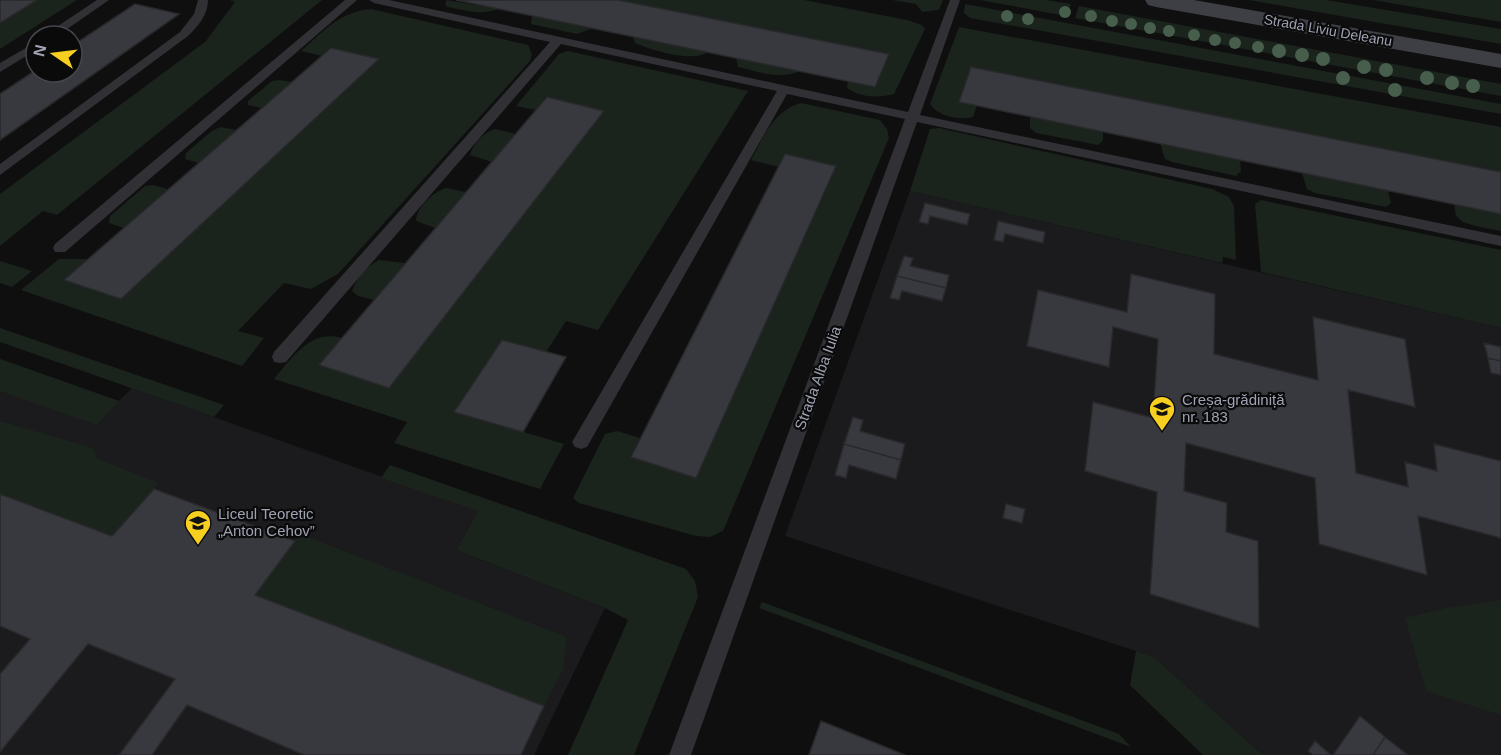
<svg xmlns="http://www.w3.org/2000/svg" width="1501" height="755" font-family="Helvetica,sans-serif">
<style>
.built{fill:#1b1b1d}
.green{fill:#1b231d}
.building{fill:#38393e;stroke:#29292c;stroke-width:1.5}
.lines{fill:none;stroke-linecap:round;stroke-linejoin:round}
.lane{fill:#303035;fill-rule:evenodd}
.secondary{fill:#3e3e45;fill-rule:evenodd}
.tree{fill:#475e4c}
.labels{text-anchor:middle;stroke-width:4.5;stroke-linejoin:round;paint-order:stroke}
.far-street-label{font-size:14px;fill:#9fa2b2;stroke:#0a0a0b}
.street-label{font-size:15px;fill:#9fa2b2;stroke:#0a0a0b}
.poi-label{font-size:15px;fill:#9fa2b2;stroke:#0a0a0b;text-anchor:start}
</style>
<rect width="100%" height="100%" fill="#0f0f10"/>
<path class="built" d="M910,191l591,137v427h-238l-109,-98 -369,-121z
M0,359l119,42 13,-13 346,123 -22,39 149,58 -71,147h-534z"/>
<path class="green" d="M37,0h40l-77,49v-26z
M230,0h92l-265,215 -14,-4 -43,35v-52l205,-152 30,-40z
M447,0l51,9c-17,7 -33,1 -51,-2l-2,-3z
M619,0h185l103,20 15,5 3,4 -31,65c-15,4 -33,4 -47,-6l1,-7 27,6 14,-33z
M892,0h51l-4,10 -17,2 -6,-8z
M980,0h66l25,4 -5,12z
M1249,0h77l175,29v15z
M1373,0h128v22z
M965,4l536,100v10l-531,-96 -6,-5z
M1079,6l422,78v12l-426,-78z
M371,9l157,36 4,9 -2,7 -192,213 -27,15 -27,-6 -46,48 26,7 -22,28 -221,-76 38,-31h30l-25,21 57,19 258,-240 -48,-11 -9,8 -21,-5c23,-20 38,-39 70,-42z
M532,16l61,12 -16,6 -46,-10z
M959,27l542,100v45l-530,-105 -12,34 18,4 -4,12c-12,4 -36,-1 -43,-13z
M633,37l74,15c-12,11 -57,-2 -72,-9z
M568,51l180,40 -150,239 -32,-9 -20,31 -44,-12 -48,71 110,33 -24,45 -146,-46 13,-21 -133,-43c18,-21 36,-50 68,-41l-23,27 70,23 214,-277 -56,-14 -11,13 -20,-4 43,-52z
M736,58l64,13c-20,9 -41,1 -62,-4z
M279,80l13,2 -30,26 -14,-3v-4l24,-20z
M801,103l79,17 7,9 2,9 -166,393 -13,6 -14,-1 -117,-33 -6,-5 32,-64 12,-3 23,7 -9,19 65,21 140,-311h-57l-28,-7c13,-24 22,-49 50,-57z
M1030,117l73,14v9l-5,5 -62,-12 -6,-5z
M221,127l15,3 -37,33 -14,-4 1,-6 27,-23z
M939,128l273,61 17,8 5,9 2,54 -13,-3 -1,6 -312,-72 20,-62z
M495,129l21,5 -24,28 -22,-7c3,-11 14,-23 25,-26z
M1160,143l80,17 1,11 -5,5 -64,-14 -7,-3z
M1302,173l86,18 3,12 -5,4 -71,-14 -8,-4z
M153,185l15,4 -44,39 -15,-5 1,-7 35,-30z
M446,188l20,4 -31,36 -19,-7c1,-15 16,-28 30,-33z
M1261,200l240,50v78l-240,-56 -6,-68z
M1454,204l47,10v17l-26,-5 -12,-4 -7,-6z
M379,260l26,3 -31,37 -16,-4 -6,-5c5,-14 14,-24 27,-31z
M0,261l32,10 -20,16 -12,-4z
M0,328l224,77 -10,12 -214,-75z
M0,359l119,42 -22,24 -97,-34z
M0,421l93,27 5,11 61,24 -47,53 -112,-42z
M390,465l296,104 9,12 3,16 -64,158h-66l60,-135 -23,-12 -149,-58 22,-39 -97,-33z
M300,534l267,103 -4,33 -19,36 -289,-111z
M1501,600v115l-75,-24 -21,-73 41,-10z
M762,602l357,132 12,13 -372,-139z
M1136,651l18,6 109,98h-60l-73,-70z"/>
<path class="building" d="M0,0h37l-37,23z
M456,0h162l271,54 -14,33z
M135,4l44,10 -179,126v-46l36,-24v2h36v-26z
M331,48l48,11 -258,240 -57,-19z
M971,67l530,105v42l-542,-112z
M547,97l57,14 -215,277 -70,-23z
M785,154l51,12 -140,312 -65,-21z
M925,203l45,11 -3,11 -37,-9 -2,8 -9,-2z
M998,221l47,11 -2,11 -38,-9 -2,8 -9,-2z
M904,256l9,2 -3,8 39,9 -3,13 -49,-12z
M1131,274l84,20 -1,60 104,26 -5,-63 92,22 10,68 -67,-17 8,83 52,14 -3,-25 32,9 -3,-27 67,17v77l-83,-22 9,59 -108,-31 -4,-66 -129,-35 -2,48 43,12 -1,29 32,9 1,87 -109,-34 7,-102 -72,-21 8,-69 60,16 5,-79 -45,-12 -4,40 -82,-21 11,-56 89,22z
M897,276l49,12 -4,13 -40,-10 -3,9 -9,-2z
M502,340l64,17 -43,75 -69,-20z
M1484,343l17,4v14l-13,-3z
M1488,358l13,3v14l-10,-2z
M853,417l10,3 -3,11 45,13 -4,16 -57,-16z
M844,444l57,16 -5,19 -47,-14 -3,13 -11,-3z
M154,489l141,52 -40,54 289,111 -23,49h-217l-117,-50 -35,50h-33l56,-76 -87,-35 -88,108v-78l30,-35 -30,-13v-132l112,42z
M1006,504l19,5 -3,14 -19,-5z
M1360,716l25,21 -12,18h-40z
M821,721l84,34h-96z
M1385,737l23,18h-35z
M1315,741l16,14h-18l-5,-4z"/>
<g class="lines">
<path class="lane" d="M97,0h12l-52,36h-14z
M198,0h10c0,15 -10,26 -20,36l-188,139v-11l180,-132 14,-18z
M345,0h12l-292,252h-10l-2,-4 2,-4z
M369,0h20l519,112 42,-112h10l-40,115 581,121v10l-584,-124 -226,633h-22l236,-636 -118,-25 -200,353 -6,2 -6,-2 -3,-5 3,-5 202,-346 -216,-47 -275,318 -6,1 -6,-1 -2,-5 2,-5 276,-310 -176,-39z
M36,42v8l-36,22v-9z"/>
<path class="secondary" d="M1145,0h49l307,54v14l-345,-61 -8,-2z"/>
</g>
<g class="tree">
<circle cx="1065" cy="12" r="6"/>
<circle cx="1007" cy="16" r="6"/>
<circle cx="1091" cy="16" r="6"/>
<circle cx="1028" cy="19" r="6"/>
<circle cx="1112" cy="21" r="6"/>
<circle cx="1131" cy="24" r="6"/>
<circle cx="1150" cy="28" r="6"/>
<circle cx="1169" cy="31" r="6"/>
<circle cx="1194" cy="35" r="6"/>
<circle cx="1215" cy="40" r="6"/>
<circle cx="1235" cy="43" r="6"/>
<circle cx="1258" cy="47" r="6"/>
<circle cx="1279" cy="51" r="7"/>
<circle cx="1302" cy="55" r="7"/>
<circle cx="1323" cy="59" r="7"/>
<circle cx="1364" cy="67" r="7"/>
<circle cx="1386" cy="70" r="7"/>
<circle cx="1343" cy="78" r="7"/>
<circle cx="1427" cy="78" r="7"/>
<circle cx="1452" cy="83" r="7"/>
<circle cx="1473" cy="86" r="7"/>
<circle cx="1395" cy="90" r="7"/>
</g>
<defs>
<g id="school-pin" transform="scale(1.35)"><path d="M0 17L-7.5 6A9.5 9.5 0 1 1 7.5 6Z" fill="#f6cf21" stroke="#0a0a0b"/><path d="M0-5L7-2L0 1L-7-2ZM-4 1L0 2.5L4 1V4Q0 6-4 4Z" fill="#111"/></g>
</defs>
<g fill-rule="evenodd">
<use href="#school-pin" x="1162" y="409"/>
<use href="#school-pin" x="198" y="523"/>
</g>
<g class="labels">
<g class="far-street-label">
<text transform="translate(1328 30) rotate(10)" y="5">Strada Liviu Deleanu</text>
</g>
<g class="street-label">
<text transform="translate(818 378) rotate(-70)" y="5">Strada Alba Iulia</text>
</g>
<g class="poi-label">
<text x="1182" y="405">Creșa-grădiniță<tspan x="1182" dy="17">nr. 183</tspan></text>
<text x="218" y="519">Liceul Teoretic<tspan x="218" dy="17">„Anton Cehov”</tspan></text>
</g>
</g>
<g transform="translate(54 54) rotate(284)"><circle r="28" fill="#0a0a0b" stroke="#46474e" stroke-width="1.5"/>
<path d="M0-4.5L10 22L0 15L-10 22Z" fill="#f6cf21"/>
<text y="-9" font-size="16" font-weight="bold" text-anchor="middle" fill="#9fa2b2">N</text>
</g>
</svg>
